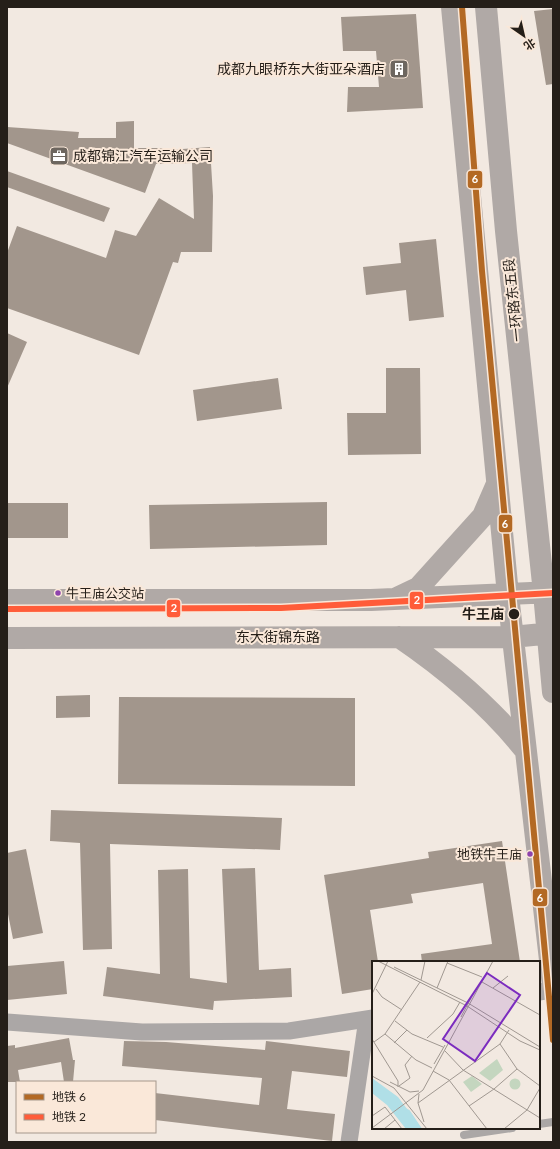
<svg xmlns="http://www.w3.org/2000/svg" width="560" height="1149" font-family="Lato,'Noto Sans SC',sans-serif">
<style>
.building{fill:#a2968c}
.lines{fill:none;stroke-linecap:round;stroke-linejoin:round}
.lane{stroke:#aba7a6;stroke-width:8}
.street{stroke:#aba7a6;stroke-width:17}
.primary{stroke:#b0a9a6;stroke-width:22}
.metro-1-casing{stroke:#fae8d9;stroke-width:9}
.metro-2-casing{stroke:#fae8d9;stroke-width:9}
.metro-1{stroke:#b36924;stroke-width:6}
.metro-2{stroke:#ff5c39;stroke-width:6}
.bus-dot{fill:#8e44ad;stroke:#fae8d9;stroke-width:1.5}
.stop-dot{fill:#251f19;stroke:#fae8d9;stroke-width:1.5}
.labels{text-anchor:middle;stroke-width:4;stroke-linejoin:round;paint-order:stroke}
.bus-label{font-size:13px;fill:#251f19;stroke:#fae8d9;text-anchor:start}
.poi-label{font-size:14px;fill:#251f19;stroke:#fae8d9;text-anchor:end}
.street-label{font-size:14px;fill:#251f19;stroke:#fae8d9}
.stop-label{font-size:14px;font-weight:bold;fill:#251f19;stroke:#fae8d9;text-anchor:end}
.inset-river{fill:none;stroke:#b0dfe7;stroke-width:2}
.inset-road{fill:none;stroke:#a09891;stroke-width:1}
.view{fill:#7b2cbf;fill-opacity:0.15;stroke:#7b2cbf;stroke-width:2}
.inset-edge{fill:none;stroke:#251f19;stroke-width:2}
.line-badge{stroke:#fae8d9;stroke-width:1.5}
.badge-label{font-size:11px;text-anchor:middle;font-weight:bold;fill:#fff}
</style>
<rect width="100%" height="100%" fill="#f2e9e1"/>
<path class="building" d="M553,9v75l-7,1 -12,-74z
M416,14l7,94 -76,4 1,-25h31l-3,-36h-33l-2,-34z
M134,121v27h35v2l41,-3 3,49 -1,56h-31l-3,11 -5,-1 -34,93 -132,-47v-55l10,-27 89,32 9,-28 21,6 23,-38 35,21 -2,-56 -36,1 -11,29 -138,-50v-16l72,5 -1,6h38v-16z
M7,171l103,37 -6,14 -97,-35z
M436,239l8,78 -35,4 -3,-31 -40,5 -3,-28 38,-4 -2,-20z
M7,333l20,9 -20,46z
M386,368h34l1,86 -73,1 -1,-42h39z
M278,378l4,31 -85,12 -4,-31z
M327,502v43l-177,4 -1,-44z
M7,503h61v35h-61z
M90,695v22l-34,1v-22z
M119,697l236,1v88l-237,-2z
M51,810l231,8 -2,32 -170,-6 2,105 -29,1 -3,-107 -30,-2z
M502,841l18,121h-98l-1,-8 71,-10 -9,-61 -72,11 2,9 -43,7 8,52h-5v27l-31,5 -18,-119 105,-17 -1,-6z
M26,849l17,84 -30,6 -6,-30v-56z
M255,868l4,102 32,-2 1,29 -78,4 -1,9 -110,-14 4,-29 53,7 -2,-104 30,-1 2,109 37,5 -5,-114z
M64,961l3,33 -60,6v-34z
M69,1038l4,22h2l-2,22h-9l-3,-20 -43,8 2,12h-13v-36l8,-1v3z
M124,1041l42,1 99,8 1,-9 84,10 -3,26 -55,-6 -5,38 48,5 -3,27 -177,-21v-27l104,12 3,-27 -140,-12z"/>
<g class="lines">
<path class="lane" d="M539,1124l14,-2
M464,1135l48,-7"/>
<path class="street" d="M539,992l14,-2
M7,1022l135,10 147,-1 84,-13
M349,1142l18,-123"/>
<path class="primary" d="M452,7l56,588 45,391
M486,7l20,224 38,362 9,99
M397,598l21,-10 65,-72 13,-30
M7,600h364l182,-8
M399,637c47,32 91,69 126,113
M7,638l505,-1 41,-4"/>
<g class="metro-1-casing">
<path id="metro-1" d="M462,7l20,264 71,769"/>
</g>
<g class="metro-2-casing">
<path id="metro-2" d="M7,609l274,-1 272,-15"/>
</g>
<use href="#metro-1" class="metro-1"/>
<use href="#metro-2" class="metro-2"/>
</g>
<defs>
<g id="building-square" transform="scale(1)"><rect x="-9" y="-9" width="18" height="18" rx="4" fill="#6d665f" stroke="#fae8d9"/><path d="M-4-6H4V6H1V3H-1V6H-4ZM-2.5-4.3h1.7v1.8h-1.7ZM.8-4.3h1.7v1.8H.8ZM-2.5-1h1.7V.8h-1.7ZM.8-1h1.7V.8H.8Z" fill="#fff"/></g>
<g id="office-square" transform="scale(1)"><rect x="-9" y="-9" width="18" height="18" rx="4" fill="#6d665f" stroke="#fae8d9"/><path d="M-6-3h4V-5.5h4V-3h4V5H-6ZM-1-4.5V-3h2v-1.5ZM-6 0V1H6V0Z" fill="#fff"/></g>
</defs>
<g fill-rule="evenodd">
<use href="#building-square" x="399" y="69"/>
<use href="#office-square" x="59" y="156"/>
</g>
<g class="bus-dot">
<circle cx="58" cy="593" r="3.5"/>
<circle cx="530" cy="854" r="3.5"/>
</g>
<circle class="stop-dot" cx="514" cy="614" r="6"/>
<g class="labels">
<g class="bus-label">
<text x="66" y="598">牛王庙公交站</text>
<text x="522" y="859" text-anchor="end">地铁牛王庙</text>
</g>
<g class="poi-label">
<text x="385" y="74">成都九眼桥东大街亚朵酒店</text>
<text x="73" y="161" text-anchor="start">成都锦江汽车运输公司</text>
</g>
<g class="street-label">
<text transform="translate(513 300) rotate(-96)" y="5">一环路东五段</text>
<text x="278" y="642">东大街锦东路</text>
</g>
<g class="stop-label">
<text x="504" y="619">牛王庙</text>
</g>
</g>
<g transform="translate(372 961)">
<rect width="168" height="168" fill="#f2e9e1"/>
<path d="M125,98l6,11 -13,11 -11,-8zM100,115l10,8 -11,8 -8,-10zM137.5 123a5.5 5.5 0 1 1 11 0a5.5 5.5 0 1 1-11 0Z" fill="#c4d6bf"/>
<path d="M0,117l26,19 24,32h-16l-19,-24 -15,-12z" fill="#b0dfe7"/>
<path class="inset-river" d="M0,122l27,23M30,146l7,4 12,18"/>
<path class="inset-road" d="M6,0l89,45 53,35 20,9M75,2l35,14M22,6l74,36 72,44M49,19l4,-19M110,21l58,33M65,27l11,-27M121,27l15,-12M4,28l6,8 20,13M0,33l16,-33M89,56l10,-19M23,60l17,13 31,13M13,73l31,26 16,8M55,77l26,-24 7,-12M0,78l26,42v6M2,81l11,-8 35,-52M22,82l13,-13M128,83l17,25 23,17M73,90l18,19 77,48M62,103l11,-19M61,110l16,9 38,49M0,115l22,12 33,41M18,121l20,10 9,-1M27,125l11,-8 -5,-13 7,-9M47,133l-1,9 6,19M46,142l82,-59 9,-14M97,145l25,-17 23,-20M0,155l13,-9 17,22M0,167l51,-38 70,-129M12,168l11,-9M132,168l23,-19 13,-22"/>
<path class="view" d="M115,12l33,22 -45,66 -32,-22z"/>
<rect width="168" height="168" class="inset-edge"/>
</g>
<g class="line-badge">
<rect x="467" y="170" width="16" height="19" rx="4" fill="#b36924"/>
<rect x="498" y="514" width="15" height="19" rx="4" fill="#b36924"/>
<rect x="409" y="591" width="15" height="19" rx="4" fill="#ff5c39"/>
<rect x="166" y="599" width="15" height="19" rx="4" fill="#ff5c39"/>
<rect x="532" y="888" width="16" height="19" rx="4" fill="#b36924"/>
</g>
<g class="badge-label">
<text x="475" y="183">6</text>
<text x="505" y="528">6</text>
<text x="417" y="604">2</text>
<text x="174" y="612">2</text>
<text x="540" y="902">6</text>
</g>
<rect width="560" height="1149" fill="none" stroke="#251f19" stroke-width="16"/>
<rect x="16" y="1081" width="140" height="52" fill="#fae8d9" stroke="#a5988c"/>
<rect x="24" y="1094" width="20" height="6" fill="#b36924" stroke="#a5988c"/>
<text x="52" y="1101" font-size="12" fill="#251f19">地铁 6</text>
<rect x="24" y="1114" width="20" height="6" fill="#ff5c39" stroke="#a5988c"/>
<text x="52" y="1121" font-size="12" fill="#251f19">地铁 2</text>
<g transform="translate(524 36) rotate(146)" stroke="#fae8d9" stroke-width="3" paint-order="stroke">
<path d="M0-3L7 15L0 10L-7 15Z" fill="#251f19"/>
<text y="-6" font-size="11" font-weight="bold" text-anchor="middle" fill="#251f19">北</text>
</g>
</svg>
